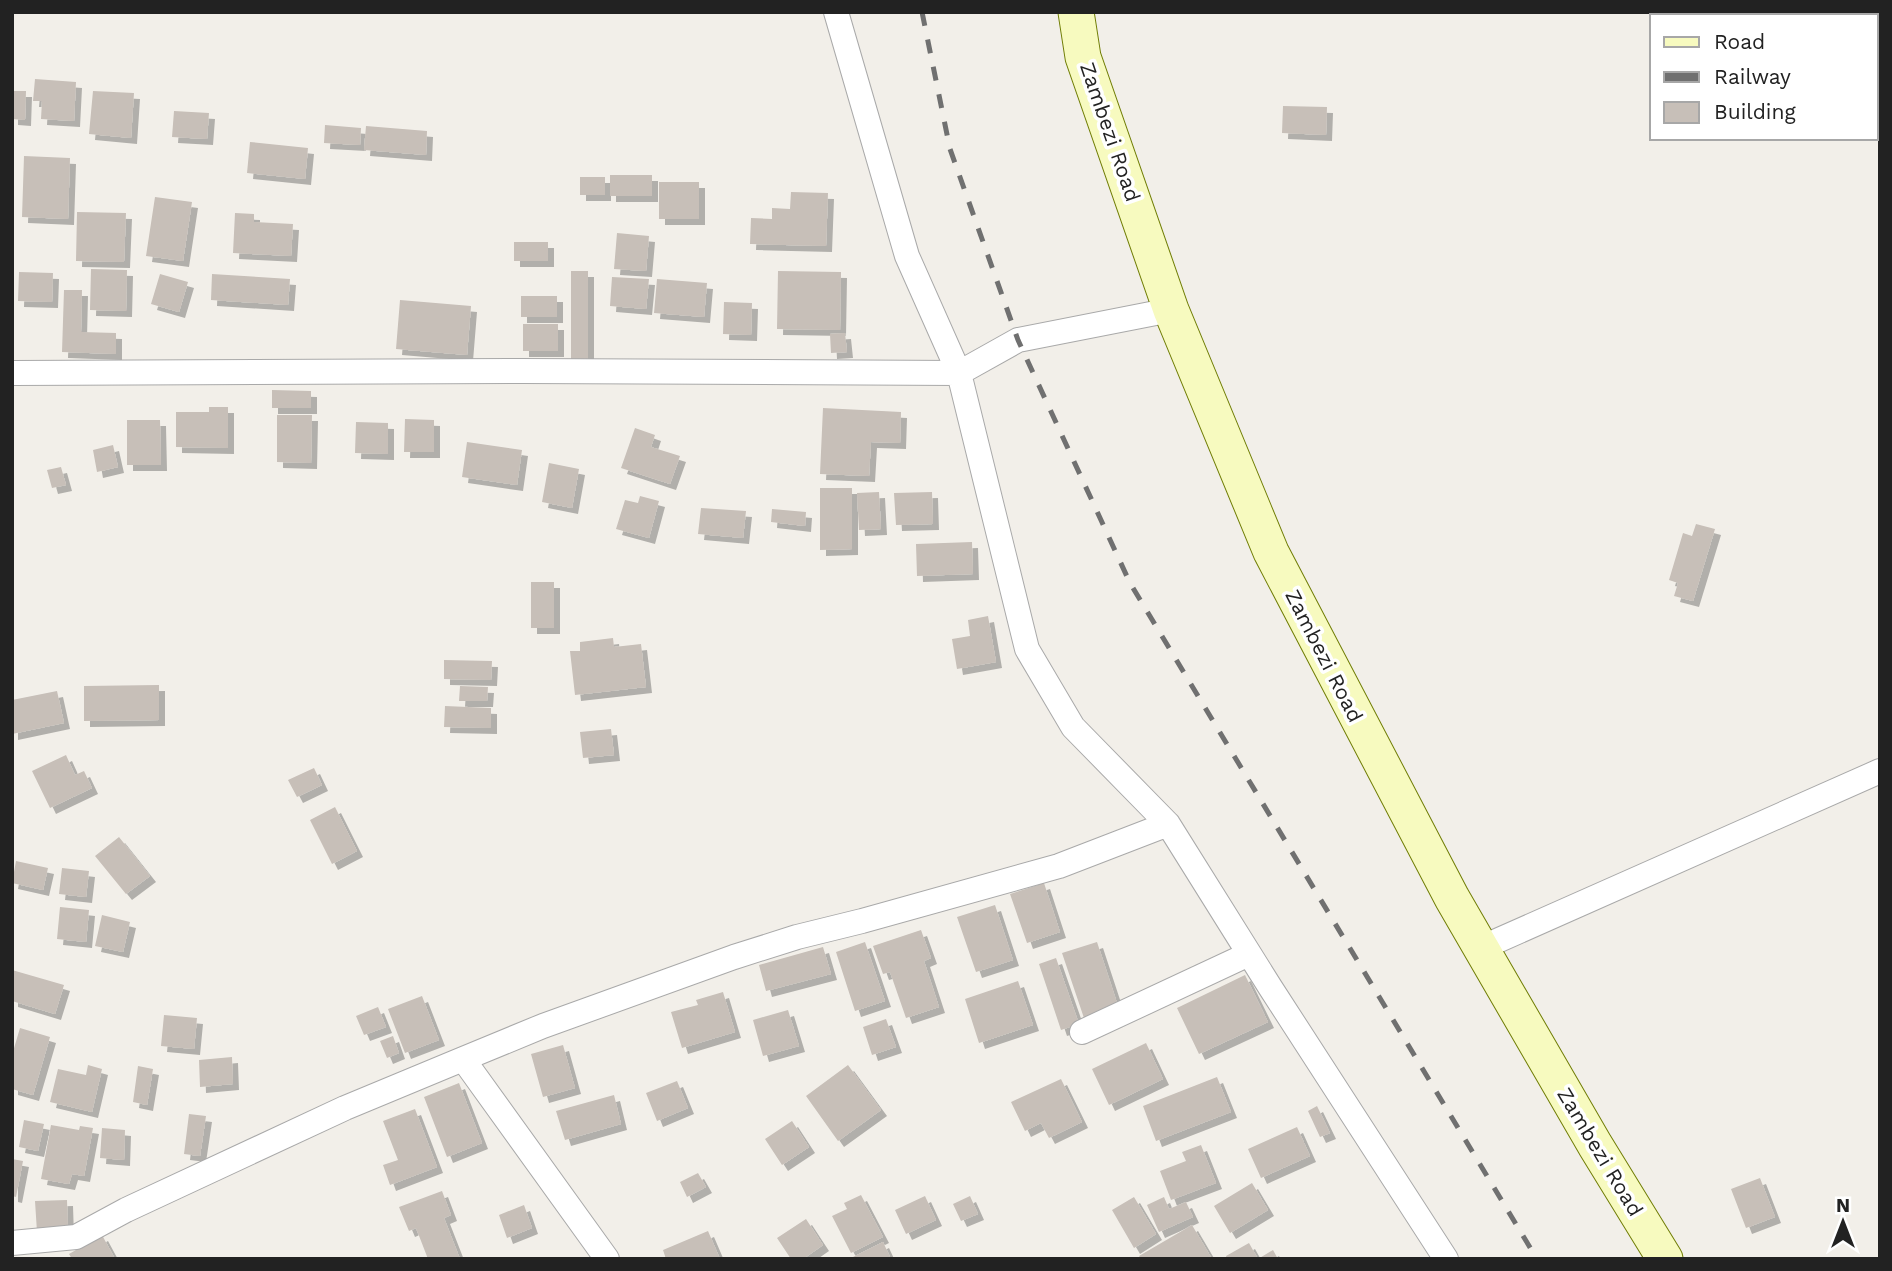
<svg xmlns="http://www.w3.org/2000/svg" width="1892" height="1271" font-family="'Work Sans',sans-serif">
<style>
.building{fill:#c7bfb8;filter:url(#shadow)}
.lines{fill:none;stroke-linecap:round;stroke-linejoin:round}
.street-casing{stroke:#a9a9a9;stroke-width:26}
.secondary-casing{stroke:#707d05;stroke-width:37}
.street{stroke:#fff;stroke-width:24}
.secondary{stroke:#f7fabf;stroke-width:35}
.rail{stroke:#707070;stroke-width:5;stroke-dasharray:14 14;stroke-linecap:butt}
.labels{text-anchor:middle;stroke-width:7;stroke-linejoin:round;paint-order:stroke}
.street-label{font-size:21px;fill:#222;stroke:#fff}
</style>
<defs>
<filter id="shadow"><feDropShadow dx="6" dy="6" stdDeviation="0" flood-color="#0004"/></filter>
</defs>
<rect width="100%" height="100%" fill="#f2efe9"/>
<path class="building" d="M35,79l41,3 -2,39 -33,-2 1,-18h-9z
M12,91h14l-1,29 -13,-1z
M93,91l41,2 -3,45 -42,-4z
M1283,106l44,1 -1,28 -44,-2z
M174,111l35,2 -2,26 -35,-2z
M325,125l36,3 -1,17 -36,-2z
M366,126l61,5 -1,24 -62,-5z
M250,142l58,6 -3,31 -58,-6z
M24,156l46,2 -2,61 -46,-2z
M610,175h42v21h-42z
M580,177h25v18h-25z
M659,182h40v37h-40z
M791,192l37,1 -2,53 -76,-2 1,-26 21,1v-11l18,1z
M155,197l37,5 -9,59 -37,-5z
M77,212l49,1 -2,49 -48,-1z
M235,213l19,1v8l39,2 -2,32 -58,-3z
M617,233l32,3 -3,35 -32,-2z
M514,242h34v19h-34z
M91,269l36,1 -1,41 -36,-1z
M571,271h17v97h-17z
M778,271l63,1 -1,58 -63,-1z
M19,272l34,1 -1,29 -34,-1z
M160,274l28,8 -9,30 -28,-8z
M212,274l78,5 -2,26 -77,-5z
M612,277l37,2 -3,30 -36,-3z
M657,279l50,4 -3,34 -50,-4z
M64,290h18l-1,42 35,1v21l-54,-2z
M521,296h36v21h-36z
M400,300l71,6 -4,49 -71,-6z
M724,302l28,1 -1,32 -28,-1z
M523,324h35v27h-35z
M845,333l2,19 -16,1 -1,-19z
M272,390l39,1v17h-39z
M209,407h19v41l-52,-1v-35h33z
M823,408l78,4 -1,31 -29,-1 -2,34 -49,-2z
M277,415h35l-1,48 -34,-1z
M405,419l29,1v32h-30z
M127,420h33l1,45h-34z
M356,422l32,1v31l-33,-1z
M635,428l20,7 -4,12 29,9 -10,28 -49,-16z
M467,442l55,8 -5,35 -55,-8z
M113,445l5,22 -21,5 -4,-22z
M549,463l30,6 -7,39 -30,-6z
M61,467l5,18 -14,3 -5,-18z
M820,488h32v61l-32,1z
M879,492l2,37 -22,1 -2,-37z
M932,492l1,32 -37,1 -2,-32z
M640,496l19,5 -10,37 -33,-9 9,-29 13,3z
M701,508l45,3 -3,27 -45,-4z
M772,509l34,3 -1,14 -34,-4z
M1696,524l19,5 -22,72 -19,-5 4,-13 -9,-3 14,-47 9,3z
M972,542l1,32 -56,2 -1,-32z
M531,582h23v46h-23z
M988,616l8,46 -39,7 -5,-30 18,-3 -2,-16z
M613,638l1,9 27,-3 5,43 -71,8 -5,-44h10v-9z
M444,660l48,1 -1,19 -47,-1z
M159,685v35l-75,1v-35z
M460,686l28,1 -1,14h-28z
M57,691l7,32 -52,11v-34z
M445,706l46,2v20l-47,-1z
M611,729l3,26 -31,3 -3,-26z
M66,755l9,20 9,-4 8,17 -42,20 -18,-37z
M314,768l8,17 -25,12 -9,-17z
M335,807l22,44 -25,13 -22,-44z
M119,837l31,39 -24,18 -31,-38z
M16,861l32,7 -5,22 -31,-7z
M62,868l27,3 -3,26 -27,-3z
M1044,883l16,49 -33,11 -17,-49z
M995,905l18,55 -37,12 -19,-55z
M60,907l29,3 -3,32 -29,-3z
M102,915l28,7 -7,30 -28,-6z
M921,930l10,28 -7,3 15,46 -33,11 -16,-46 -7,2 -10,-28z
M865,942l20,59 -30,10 -19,-59z
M1097,942l23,70 -34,12 -24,-71z
M823,947l8,27 -65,17 -7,-26z
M1056,958l23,66 -18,6 -22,-66z
M12,970l52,15 -9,29 -43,-13z
M1245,975l23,47 -69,32 -22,-46z
M1018,981l15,44 -54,18 -14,-44z
M723,992l12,40 -53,16 -11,-36 27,-7 -2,-5z
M422,996l17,44 -34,13 -17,-44z
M378,1007l8,20 -22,8 -8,-19z
M788,1010l11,36 -36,10 -10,-36z
M164,1015l33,3 -3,31 -33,-3z
M886,1019l10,28 -24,8 -9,-28z
M20,1028l30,9 -17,58 -21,-6v-34z
M393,1036l6,17 -12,5 -7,-17z
M1146,1043l17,36 -54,26 -17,-36z
M563,1045l12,43 -32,9 -12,-43z
M232,1057l1,27 -33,3 -1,-27z
M88,1065l14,4 -10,43 -42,-10 8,-33 28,6z
M848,1065l33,45 -43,31 -32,-45z
M138,1066l15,3 -6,36 -14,-3z
M1217,1077l14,35 -75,29 -13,-35z
M1061,1079l21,43 -33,16 -8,-15 -16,8 -14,-29z
M677,1081l11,27 -31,13 -11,-28z
M459,1083l23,60 -35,14 -23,-60z
M614,1095l7,29 -56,16 -9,-29z
M1317,1106l13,27 -10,4 -12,-26z
M415,1109l22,58 -47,18 -7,-20 15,-5 -15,-39z
M189,1114l17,2 -6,40 -16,-2z
M24,1120l20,4 -6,27 -19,-4z
M792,1121l17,26 -27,18 -17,-26z
M51,1125l28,5 1,-4 13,2 -9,48 -12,-2 -3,10 -28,-5z
M1297,1127l13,29 -49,22 -13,-29z
M102,1128l23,2 -1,30 -24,-2z
M1201,1145l15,38 -45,17 -11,-29 26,-10 -4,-9z
M12,1159l11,2 -7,36 -4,-1z
M698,1173l8,14 -19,10 -7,-15z
M1760,1178l15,39 -29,11 -15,-39z
M1252,1183l16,27 -38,23 -16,-27z
M442,1191l9,24 -7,3 16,41h-32l-12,-31 -7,3 -10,-24z
M861,1195l22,42 -32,16 -19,-37 15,-7 -3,-6z
M925,1196l11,24 -30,14 -11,-24z
M970,1196l8,18 -17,7 -8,-17z
M1134,1197l22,37 -22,14 -22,-38z
M1164,1197l5,12 17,-7 7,15 -34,15 -12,-27z
M67,1200l1,30 -31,2 -2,-31z
M524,1205l8,23 -25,10 -8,-23z
M806,1219l17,26 -20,14h-12l-14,-21z
M1192,1225l20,34h-71l-2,-3z
M708,1231l12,28h-54l-3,-9z
M102,1235l13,24h-43l-3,-5z
M883,1242l8,17h-37l-1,-2z
M1249,1243l9,16 15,-9 5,9h-51l-1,-3z"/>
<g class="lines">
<g class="street-casing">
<path id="street" d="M836,12l71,244 52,117 68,276 46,78 95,97 102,163 176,272
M12,373l511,-2 436,2 59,-33 153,-30
M1481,948l399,-177
M1082,1032l167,-78
M12,1243l64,-6 50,-27 219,-102 118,-49
M607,1259l-144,-200 80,-33 191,-69 63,-20 65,-16 197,-55 109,-42"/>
</g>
<g class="secondary-casing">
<path id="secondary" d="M1076,12l7,45 88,253 100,242 181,346 143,247 70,114"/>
</g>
<use href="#street" class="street"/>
<use href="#secondary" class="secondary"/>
<path class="rail" d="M922,12l28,137 68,191 112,243 407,676"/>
</g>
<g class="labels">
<g class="street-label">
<text transform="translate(1110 132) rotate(71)" y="7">Zambezi Road</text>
<text transform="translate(1324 656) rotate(63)" y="7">Zambezi Road</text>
<text transform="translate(1600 1152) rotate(59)" y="7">Zambezi Road</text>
</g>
</g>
<rect width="1892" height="1271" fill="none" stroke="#222222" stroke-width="28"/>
<rect x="1650" y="14" width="228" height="126" fill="#ffffff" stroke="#a7a7a7" stroke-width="2"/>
<rect x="1664" y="37" width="35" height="10" fill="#f7fabf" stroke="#a7a7a7" stroke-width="2"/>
<text x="1714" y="49" font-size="21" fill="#222222">Road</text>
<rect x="1664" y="72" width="35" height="10" fill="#707070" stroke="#a7a7a7" stroke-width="2"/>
<text x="1714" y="84" font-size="21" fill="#222222">Railway</text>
<rect x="1664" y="102" width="35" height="21" fill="#c7bfb8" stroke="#a7a7a7" stroke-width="2"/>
<text x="1714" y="119" font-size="21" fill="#222222">Building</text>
<g transform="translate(1843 1222)" stroke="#ffffff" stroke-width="5" paint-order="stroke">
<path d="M0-5L12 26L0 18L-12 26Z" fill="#222222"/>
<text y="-10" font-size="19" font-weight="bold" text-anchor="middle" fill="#222222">N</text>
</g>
</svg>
